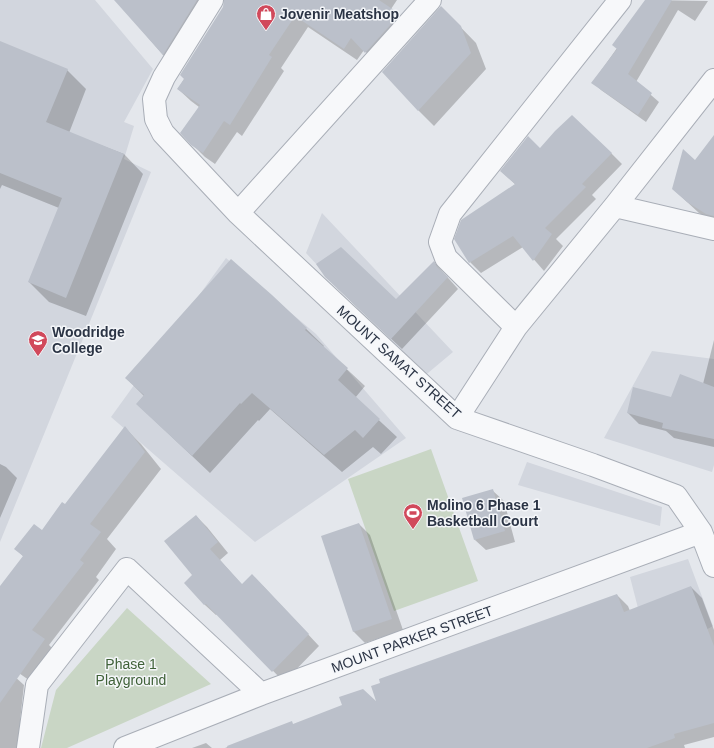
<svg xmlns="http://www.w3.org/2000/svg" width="714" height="748" font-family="Helvetica,sans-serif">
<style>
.built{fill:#d2d6de}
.green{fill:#c9d6c5}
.shadow{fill:#0003}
.building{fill:#bbc0ca}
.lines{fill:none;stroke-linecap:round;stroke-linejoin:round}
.minor-casing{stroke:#a9aeb7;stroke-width:24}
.minor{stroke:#f7f8fa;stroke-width:22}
.labels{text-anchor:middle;stroke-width:3;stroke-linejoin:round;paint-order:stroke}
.poi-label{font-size:14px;font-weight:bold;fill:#2b3445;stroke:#f4f6f9;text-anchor:start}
.street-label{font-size:14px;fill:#2b3445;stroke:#f4f6f9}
.park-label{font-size:14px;fill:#3f6138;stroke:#f4f6f9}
</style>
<rect width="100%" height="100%" fill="#e4e7ec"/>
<path class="built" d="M0,0h95l58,69 -29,53 10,4 -10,33 27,13 -151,370z
M322,213l131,139 -31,26 -116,-125z
M226,258l90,76 90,104 -151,104 -144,-125z
M652,351l62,8v106l-2,7 -108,-34z
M527,462l135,45 -2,19 -142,-41z
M688,559l25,67 -31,17 -43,-31 -9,-35z"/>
<path class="green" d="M431,449l47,132 -84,30 -46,-132z
M127,608l84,76 -144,64h-26l15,-58z"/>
<path class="shadow" d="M116,0h84l-26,65 -11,-10z
M232,0h165l-6,9 9,6 12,12 -34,38 -14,-15 -7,10 -49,-33 -27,41 3,3 -42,65 -5,-4 -22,32 -10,-7 -13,-13 7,-37 -8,-6 -13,-12z
M651,0l57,1 -13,20 -17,-11 -42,72 23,20 -13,20 -45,-32 -8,-8z
M441,7l35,36 10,26 -52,57 -16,-16z
M0,43l67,27 19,19 -17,44 55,21 19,20 -57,142 -37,-14 -20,-20 30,-74 -57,-23 -2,4z
M714,137v85l-15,-9 -26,-24z
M540,149l71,4 11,11 -30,31 4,4 -40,40 7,7 -19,25 -21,-24 -42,26 -11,-11 46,-77 -15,-14z
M434,262l24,27 -56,60 -65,-61 59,13z
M272,296l52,50 -1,1 42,39 -10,12 42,39 -16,17 -8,-7 -31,25 -72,-63 -11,12 -1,-1 -48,53 -73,-69 7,-8 -18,-18z
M714,340v107l-40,-9 -8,-7 -27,-7 -11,-11 44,-15 31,-14z
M125,428l16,16 20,25 -54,70 9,10 -20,28 3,3 -50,65 11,11 -21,31 -39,-27v-72l24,-31 -8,-8 26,-18 23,-25z
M0,464l6,3 11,11 -17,40z
M493,491l11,10 11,41 -29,8 -11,-10z
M196,516l11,11 21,26 -8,7 22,25 21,1 56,60 -35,36 -67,-68 -1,1 -11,-10 -12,-29z
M359,524l11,11 33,95 -38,13 -11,-11z
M691,587l11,11 12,32v107l-30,8 1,3h-460l66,-25 3,2 84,-20 239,-110 11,11 2,5z
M0,673l13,2 11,10 -4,36 7,7 -2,20h-25z
M206,743l6,5h-20z"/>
<path class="building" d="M114,0h83l-34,55z
M224,0h155l21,14 -35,39 -14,-15 -7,11 -49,-33 -26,39 3,2 -42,68 -6,-4 -21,32 -12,-8 -11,-12 20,-28 -23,-16 7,-10 -4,-4 43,-68z
M645,0h27l-44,74 24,19 -14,22 -47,-32 26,-34 -5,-4z
M441,6l20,20 10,27 -53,58 -36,-39z
M0,41l68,28 -22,53 78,32 -58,144 -38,-16 34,-84 -62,-25z
M572,115l40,38 -30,31 4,3 -41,41 7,6 -19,27 -20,-25 -44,27 -15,-24 7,-19 54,-36 -15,-13 28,-35 12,12 15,-17z
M714,135v81l-8,-2 -19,-12 -15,-13 11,-40 12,11z
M341,247l55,52 38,-38 3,6 11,10 -57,62 -66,-62 -9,-13z
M231,259l41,36 35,33 -2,2 43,38 -10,12 42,39 -17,19 -8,-8 -31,25 -72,-62 -11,11 -1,-1 -48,53 -56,-52 8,-9 -19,-17z
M680,374l34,13v52l-52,-11 1,-5 -36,-10 6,-26 38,10z
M125,426l20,26 -55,72 11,8 -21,28 4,3 -52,67 13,9 -45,64v-117l23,-30 -9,-7 20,-25 8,6 20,-28 3,2z
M493,489l12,42 -31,9 -12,-42z
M196,515l22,27 -8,7 32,35 10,-10 57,60 -37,38 -66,-68 -2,1 -20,-22 8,-8 -28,-34z
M359,523l33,96 -39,13 -32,-96z
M691,586l23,60v77l-40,11 1,4 -28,10h-419l-1,-2 65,-25 1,3 49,-19 -3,-8 24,-8 13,12 -5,-15 9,-3 -1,-4 238,-85 7,18z"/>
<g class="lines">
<g class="minor-casing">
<path id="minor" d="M212,0l-48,77 -10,22 2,20 7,14 75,80 219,205 136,47 83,31 25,36 13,34
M615,206l99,23
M238,213l192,-213
M516,327l-70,-69 -6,-16 10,-28 170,-214
M457,418l59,-91 99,-121 99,-126
M28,748l9,-63 90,-116 134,125
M125,748l136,-54 440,-162"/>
</g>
<use href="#minor" class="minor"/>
</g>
<defs>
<g id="shop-pin" transform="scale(1)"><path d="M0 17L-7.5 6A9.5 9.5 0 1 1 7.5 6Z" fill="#d1495b" stroke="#f4f6f9"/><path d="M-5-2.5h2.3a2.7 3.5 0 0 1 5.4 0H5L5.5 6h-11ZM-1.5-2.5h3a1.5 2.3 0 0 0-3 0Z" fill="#fff"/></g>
<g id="university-pin" transform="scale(1)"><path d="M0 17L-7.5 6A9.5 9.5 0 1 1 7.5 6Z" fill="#d1495b" stroke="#f4f6f9"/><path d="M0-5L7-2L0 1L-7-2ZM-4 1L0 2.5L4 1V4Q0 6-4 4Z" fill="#fff"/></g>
<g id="stadium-pin" transform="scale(1)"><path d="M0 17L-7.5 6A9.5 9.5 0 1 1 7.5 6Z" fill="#d1495b" stroke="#f4f6f9"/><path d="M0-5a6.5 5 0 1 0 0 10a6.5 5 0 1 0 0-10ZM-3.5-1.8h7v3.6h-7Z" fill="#fff"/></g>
</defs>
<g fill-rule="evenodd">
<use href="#shop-pin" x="266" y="14"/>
<use href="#university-pin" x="38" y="340"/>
<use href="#stadium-pin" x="413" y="513"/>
</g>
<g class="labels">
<g class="poi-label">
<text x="280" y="19">Jovenir Meatshop</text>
<text x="52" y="337">Woodridge<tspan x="52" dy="16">College</tspan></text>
<text x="427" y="510">Molino 6 Phase 1<tspan x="427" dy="16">Basketball Court</tspan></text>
</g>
<g class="street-label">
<text transform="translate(399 362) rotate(42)" y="5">MOUNT SAMAT STREET</text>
<text transform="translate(412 639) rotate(-20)" y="5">MOUNT PARKER STREET</text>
</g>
<g class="park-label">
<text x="131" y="669">Phase 1<tspan x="131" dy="16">Playground</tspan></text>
</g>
</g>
</svg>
